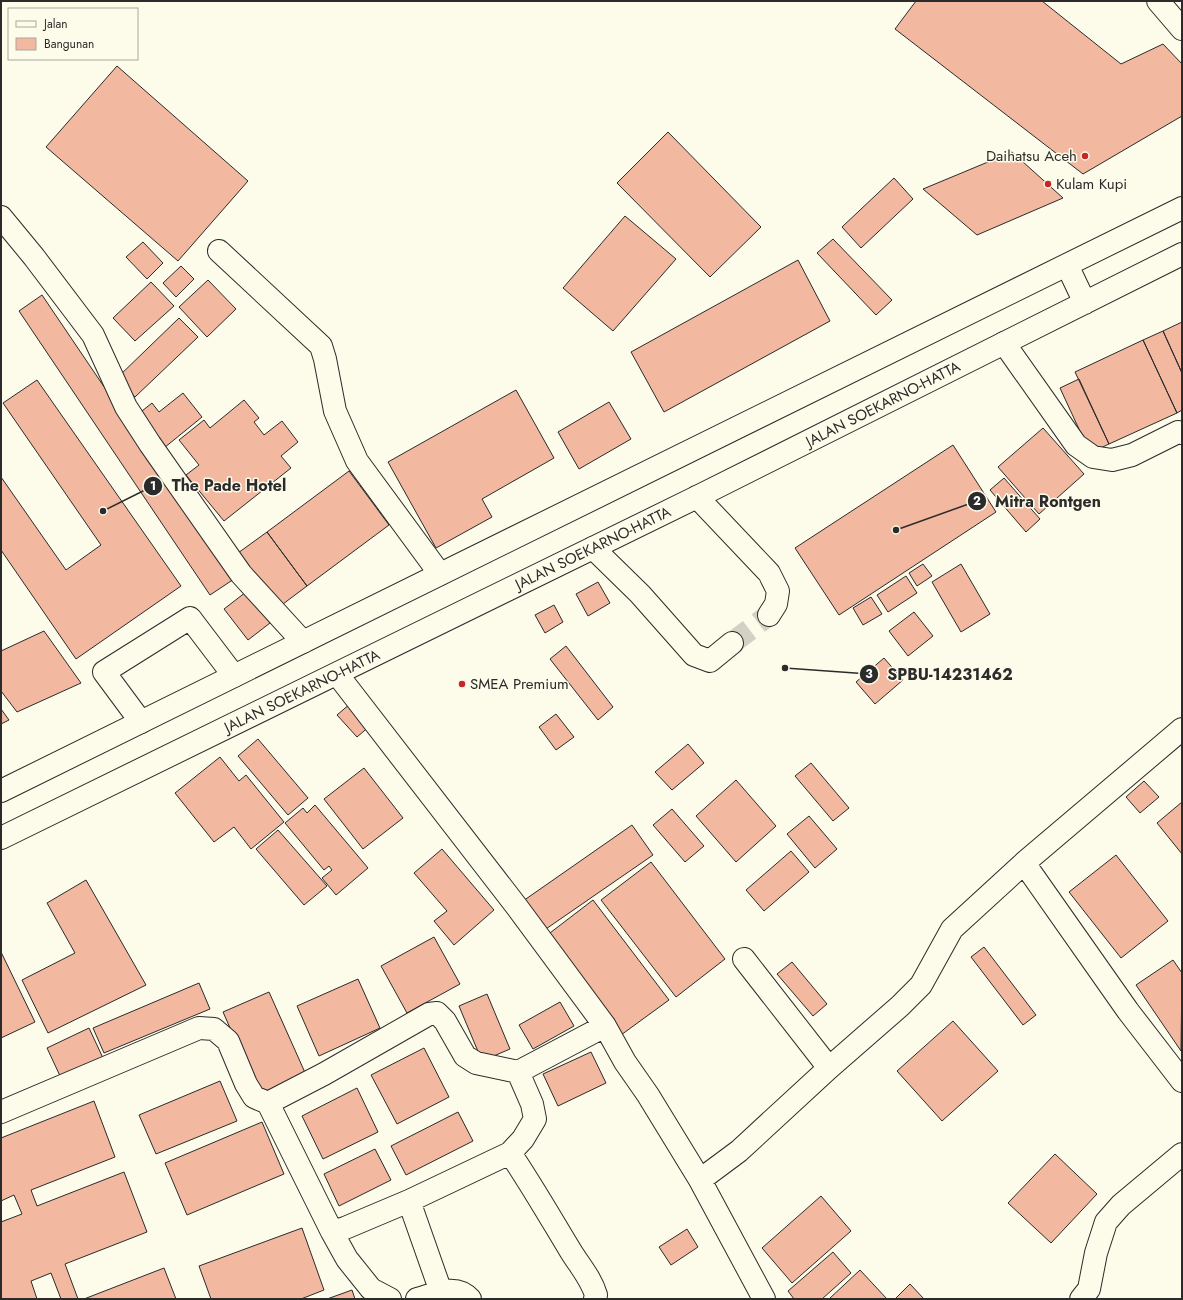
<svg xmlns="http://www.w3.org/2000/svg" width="1183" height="1300" font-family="Jost,sans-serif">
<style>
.building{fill:#f2b8a0;stroke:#2b2b2b}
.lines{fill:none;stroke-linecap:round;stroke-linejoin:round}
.minor-tunnel{stroke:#d3d1c4;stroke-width:22;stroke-dasharray:22 11;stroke-linecap:butt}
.minor-casing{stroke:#2b2b2b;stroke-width:24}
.highway-casing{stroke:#2b2b2b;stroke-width:24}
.minor{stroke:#fdfbea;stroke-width:22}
.highway{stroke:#fdfbea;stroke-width:22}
.poi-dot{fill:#c62828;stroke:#fdfbea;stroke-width:1.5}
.labels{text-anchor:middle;stroke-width:3;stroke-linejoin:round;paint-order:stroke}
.poi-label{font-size:15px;fill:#2b2b2b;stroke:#fdfbea;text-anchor:start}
.street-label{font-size:15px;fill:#2b2b2b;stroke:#fdfbea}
.leader{fill:none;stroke:#2b2b2b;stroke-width:1.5}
.callout-dot{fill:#2b2b2b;stroke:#fdfbea;stroke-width:1.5}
.mark-label{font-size:12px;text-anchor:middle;font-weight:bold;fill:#fff}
.callout-label{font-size:16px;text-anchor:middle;font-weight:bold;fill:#2b2b2b;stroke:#fdfbea;stroke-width:3;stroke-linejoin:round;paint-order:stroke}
</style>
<rect width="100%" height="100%" fill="#fdfbea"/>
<path class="building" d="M916,1h126l79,63 42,-20 19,20v52l-99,58 -188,-145z
M117,66l131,115 -70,80 -132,-114z
M668,132l93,95 -51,50 -93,-94z
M1012,152l51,46 -86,37 -54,-46z
M894,178l19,21 -52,49 -19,-21z
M625,216l51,43 -63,72 -50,-43z
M833,239l59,61 -16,15 -59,-62z
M143,242l20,21 -16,16 -21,-22z
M798,260l32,61 -166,91 -33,-60z
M181,266l13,13 -18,18 -13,-14z
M208,280l28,29 -29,28 -28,-30z
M151,282l23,24 -39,35 -22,-23z
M42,295l192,284 -24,16 -191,-284z
M179,318l19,19 -63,60 -18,-19z
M1182,322v51l-19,-42z
M1163,331l19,42v37l-5,3 -34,-73z
M1143,340l34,73 -68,31 -34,-72z
M1079,379l30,65 -19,9 -30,-65z
M37,380l144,206 -105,73 -75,-109v-73l65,93 35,-25 -98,-142z
M516,390l38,68 -72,41 10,18 -56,31 -48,-86z
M183,393l19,24 -38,31 -27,-33 15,-12 7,9z
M244,400l15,18 -5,4 10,13 18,-14 16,21 -17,14 10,12 -67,53 -38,-46 13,-10 -20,-25 25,-20 6,8z
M609,402l22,37 -52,30 -21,-37z
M1043,428l41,46 -45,40 -41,-47z
M953,445l43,67 -157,103 -44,-67z
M349,471l40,54 -82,61 -40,-54z
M1004,478l36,41 -14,13 -36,-42z
M267,532l40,54 -28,21 -41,-54z
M923,564l9,12 -15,10 -8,-13z
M961,564l29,50 -29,18 -29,-50z
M906,576l11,17 -29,19 -11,-17z
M598,582l12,21 -22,13 -12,-22z
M246,592l24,31 -22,17 -24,-31z
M871,597l11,17 -19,11 -10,-17z
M554,605l9,17 -18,11 -10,-18z
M914,612l19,24 -25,20 -19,-25z
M44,631l37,52 -64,29 -16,-21v-40z
M566,646l47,61 -15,13 -48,-61z
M884,658l19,22 -28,24 -19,-22z
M351,703l20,22 -14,12 -20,-22z
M1,709l8,11 -8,4z
M556,714l18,23 -18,13 -17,-23z
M258,739l50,59 -20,17 -50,-59z
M688,744l16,19 -32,27 -17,-18z
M220,757l19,24 7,-6 38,47 -33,27 -17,-22 -20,15 -39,-49z
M811,763l38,45 -16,13 -38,-45z
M364,768l39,50 -40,31 -39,-50z
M736,780l40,46 -40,36 -40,-46z
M1144,781l15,16 -19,16 -14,-16z
M1182,802v52l-25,-31z
M315,805l53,63 -32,27 -14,-17 10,-8 -3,-4 -5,4 -39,-47 18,-15 4,5z
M672,809l32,37 -19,16 -32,-37z
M809,816l28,33 -22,19 -28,-34z
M632,825l21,30 -110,76 -20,-30z
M278,830l49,56 -23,19 -48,-56z
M442,849l52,61 -40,35 -20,-24 13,-10 -33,-38z
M791,851l18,21 -45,39 -18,-21z
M1116,855l52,66 -47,37 -52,-66z
M651,862l74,97 -49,38 -75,-97z
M86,880l60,105 -98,48 -26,-53 53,-27 -28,-50z
M593,900l76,100 -48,35 -75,-99z
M434,937l26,47 -53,29 -26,-47z
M984,947l52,68 -13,10 -52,-68z
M1,952l34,70 -34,16z
M1173,960l9,13 -1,78 -45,-66z
M792,962l35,42 -14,12 -36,-42z
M358,979l22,49 -61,28 -22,-50z
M199,983l11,26 -106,44 -11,-25z
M269,992l38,85 -46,21 -38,-86z
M487,994l23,55 -28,12 -23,-55z
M560,1002l14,24 -41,23 -14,-24z
M953,1021l45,50 -56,50 -45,-50z
M89,1028l14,30 -42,20 -14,-30z
M424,1048l25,49 -52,27 -26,-49z
M591,1052l15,31 -48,23 -15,-32z
M220,1081l17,40 -81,33 -17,-39z
M357,1088l21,44 -55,27 -21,-43z
M94,1101l21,56 -84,33 6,16 87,-34 23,60 -82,32 13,35h-17l-10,-26 -20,8 6,18h-36v-77l21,-8 -8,-19 -13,6v-63z
M458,1112l15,29 -67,34 -15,-29z
M262,1122l22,52 -97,41 -22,-52z
M375,1149l16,31 -52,26 -15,-32z
M1055,1154l42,40 -46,49 -43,-40z
M821,1196l30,35 -59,52 -30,-35z
M302,1228l22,62 -23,9h-90l-12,-33z
M687,1229l11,18 -27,18 -12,-18z
M833,1252l18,21 -29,26h-28l-6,-8z
M164,1268l12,31h-92z
M860,1270l27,29h-58z
M910,1284l14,15h-29z
M352,1290l3,9h-28z"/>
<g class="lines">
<path class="minor-tunnel" d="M732,643l37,-28"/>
<g class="minor-casing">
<path id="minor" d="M1158,1l24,28
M1,217l33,40 59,78 33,72 24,37 91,130 62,68
M219,251l102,95 4,13 10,52 22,50 83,113
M1004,343l72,102 17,12 19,3 20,-5 46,-23 4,1
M697,497l72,76 9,18 -2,13 -7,11
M593,548l47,46 54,61 16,6 22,-18
M337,674l180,233 88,119 20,36 23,33 52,85 64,119
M141,722l-37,-50 86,-54 44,58
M1024,863l104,148 54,70
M744,959l85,109
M518,1072l87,-46
M268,1103l56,-29 105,-60 8,-1 8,8 20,35 11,7 42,9 14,32 3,15 -12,20 -13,14c21,31 40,64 60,97 9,15 21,28 26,45l-1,4
M1,1112l198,-84 15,1 14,12 18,43 8,13 14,6 64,129 13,-4 64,-27 101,-48
M700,1180l39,-29 90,-83 71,-62 21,-21 31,-56 72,-66 158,-134
M409,1201l32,91
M332,1232l15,27 24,30 19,10
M417,1299c18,-5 39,-16 53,0
M1081,1299l8,-10 7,-36 10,-31 15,-17 61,-51"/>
</g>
<g class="highway-casing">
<path id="highway" d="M1067,265l18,38
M1,791c394,-194 788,-388 1181,-583
M1,838l696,-341 485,-243"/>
</g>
<use href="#minor" class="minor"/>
<use href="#highway" class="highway"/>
</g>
<g class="poi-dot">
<circle cx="1085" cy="156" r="4"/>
<circle cx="1048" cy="184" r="4"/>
<circle cx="462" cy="684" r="4"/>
</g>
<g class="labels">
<g class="poi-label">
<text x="1077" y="161" text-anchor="end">Daihatsu Aceh</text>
<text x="1056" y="189">Kulam Kupi</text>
<text x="470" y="689">SMEA Premium</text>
</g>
<g class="street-label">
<text transform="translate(883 404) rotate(-27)" y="5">JALAN SOEKARNO-HATTA</text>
<text transform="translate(593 548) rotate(-26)" y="5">JALAN SOEKARNO-HATTA</text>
<text transform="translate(302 691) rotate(-26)" y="5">JALAN SOEKARNO-HATTA</text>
</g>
</g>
<path class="leader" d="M103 511L153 486M896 530L977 501M785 668L869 674"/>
<g class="callout-dot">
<circle cx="103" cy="511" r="4"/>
<circle cx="896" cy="530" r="4"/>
<circle cx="785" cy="668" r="4"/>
<circle cx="153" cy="486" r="10"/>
<circle cx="977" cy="501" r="10"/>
<circle cx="869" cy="674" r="10"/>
</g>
<g class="mark-label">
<text x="153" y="490">1</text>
<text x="977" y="505">2</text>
<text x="869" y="678">3</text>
</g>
<g class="callout-label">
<text x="229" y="491">The Pade Hotel</text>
<text x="1048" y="507">Mitra Rontgen</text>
<text x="950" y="680">SPBU-14231462</text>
</g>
<rect width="1183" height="1300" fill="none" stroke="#2b2b2b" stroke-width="4"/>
<rect x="8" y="8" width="130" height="52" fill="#fdfbea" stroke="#a9a89e"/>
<rect x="16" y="21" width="20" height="6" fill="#fdfbea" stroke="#a9a89e"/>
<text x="44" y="28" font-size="12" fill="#2b2b2b">Jalan</text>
<rect x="16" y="38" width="20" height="12" fill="#f2b8a0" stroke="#a9a89e"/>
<text x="44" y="48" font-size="12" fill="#2b2b2b">Bangunan</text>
</svg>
